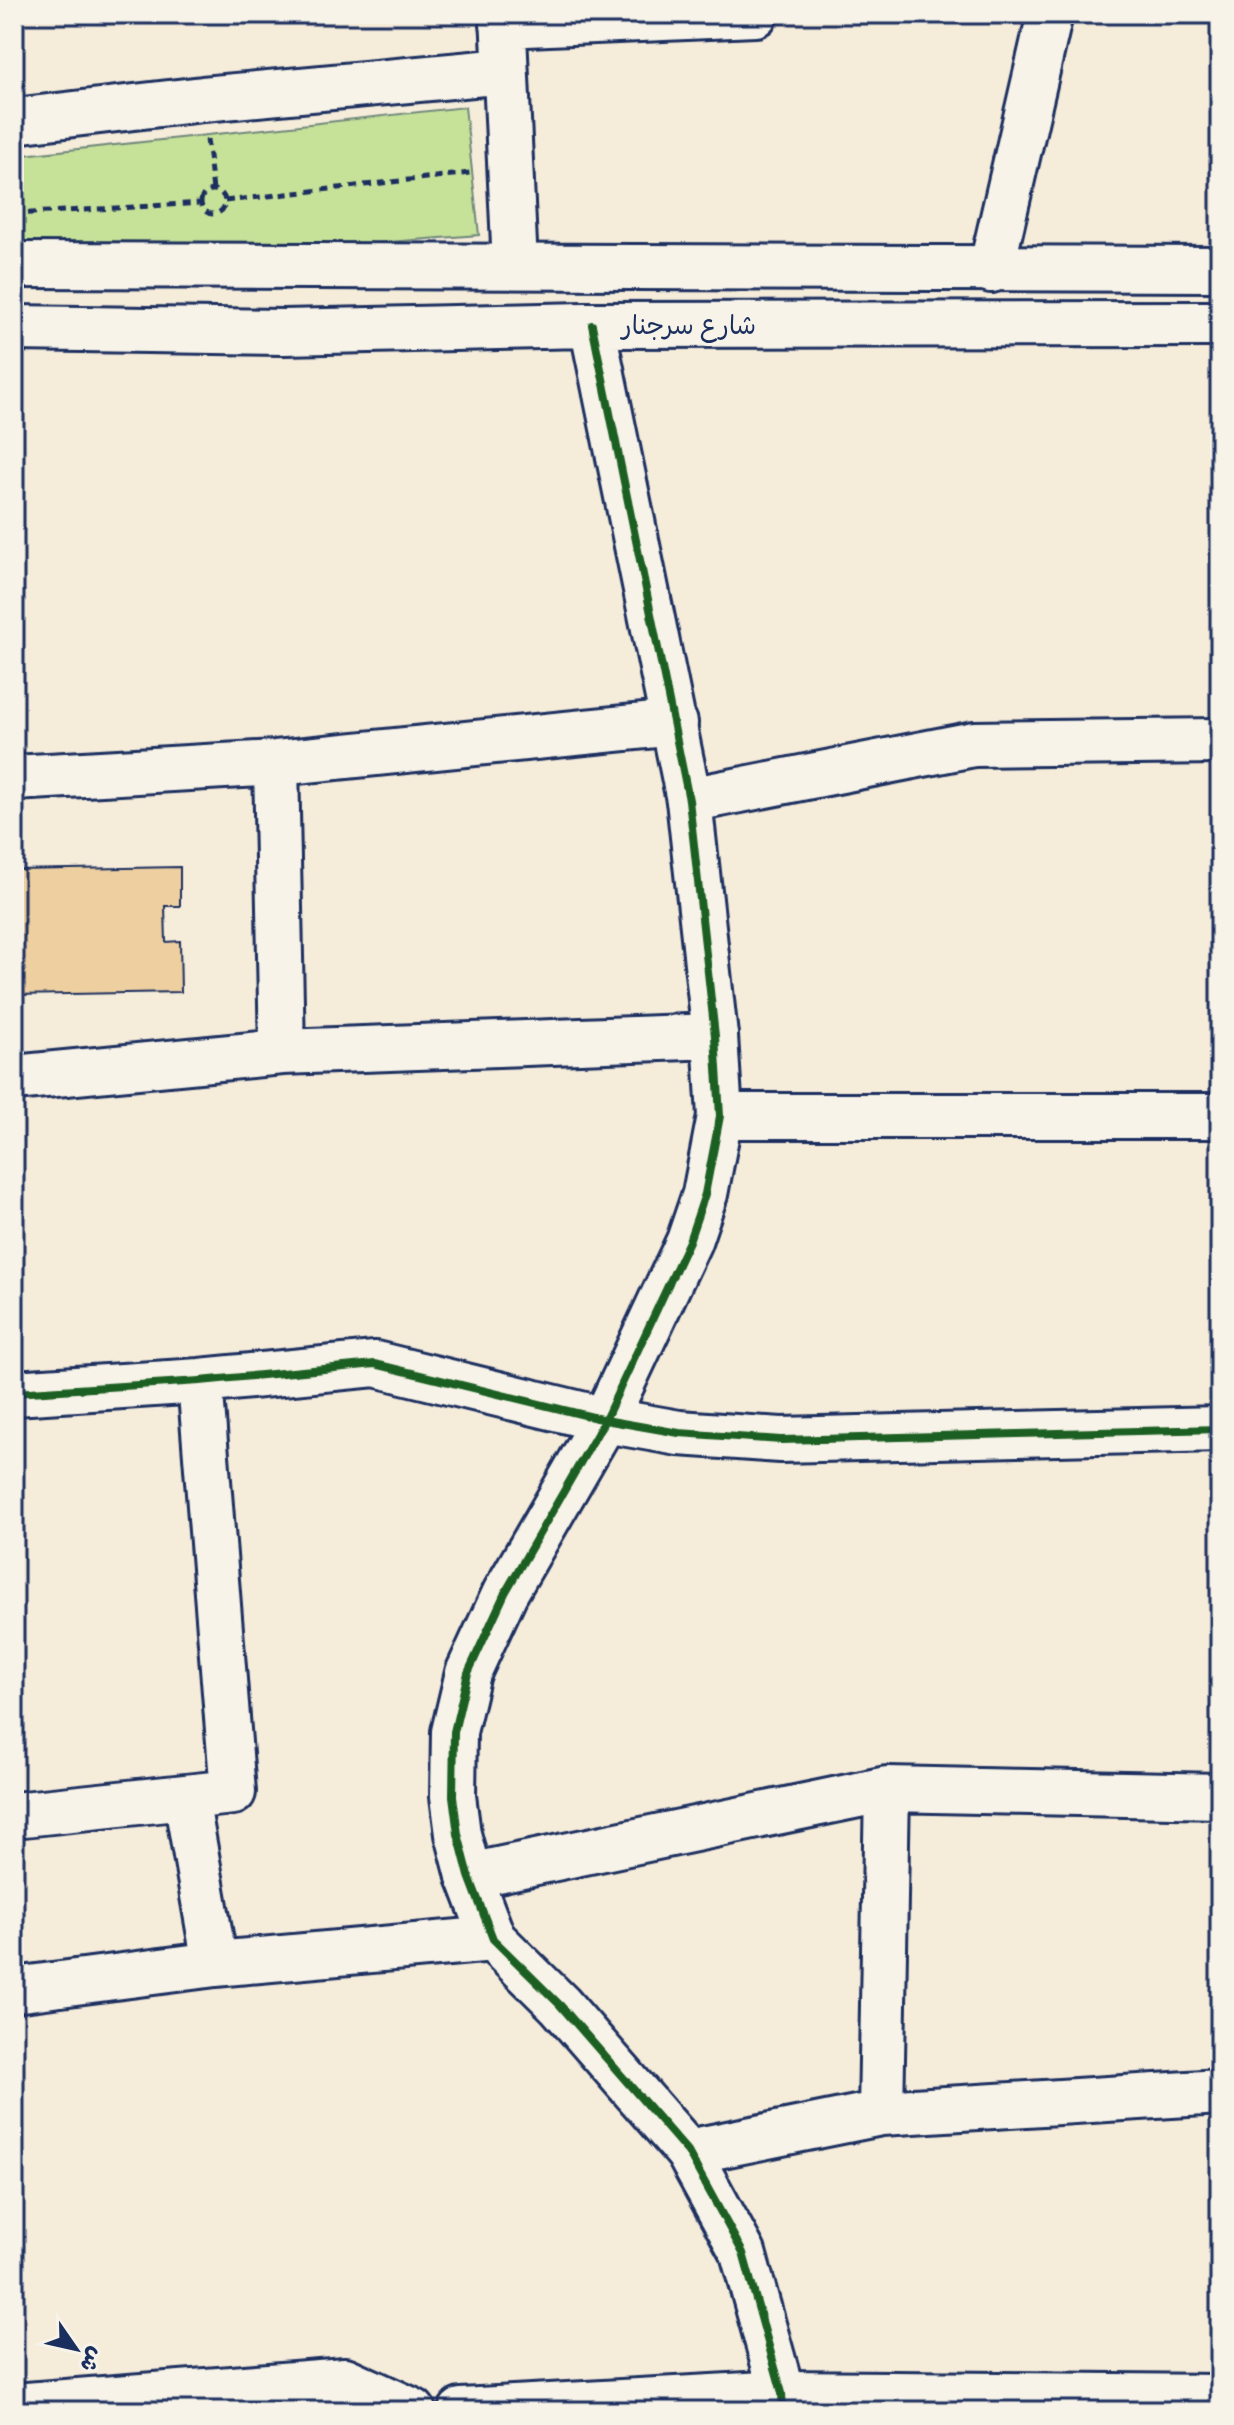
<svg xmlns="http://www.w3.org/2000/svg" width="1234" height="2425" font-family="'Gochi Hand','Playpen Sans Arabic',sans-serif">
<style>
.green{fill:#c6e198;stroke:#70887b;stroke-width:2}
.building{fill:#edcfa0;stroke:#1b2f5e;stroke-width:2}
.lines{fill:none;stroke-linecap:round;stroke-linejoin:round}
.street-casing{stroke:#1b2f5e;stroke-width:50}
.secondary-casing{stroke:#1b2f5e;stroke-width:50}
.path{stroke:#1b2f5e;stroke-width:5;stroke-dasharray:8 6;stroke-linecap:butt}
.street{stroke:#f7f3e8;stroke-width:44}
.secondary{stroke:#f7f3e8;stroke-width:44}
.cycleway-casing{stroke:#f7f3e8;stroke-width:13}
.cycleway{stroke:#1b5e20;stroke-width:8}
.labels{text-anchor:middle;stroke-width:6;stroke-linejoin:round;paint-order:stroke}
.street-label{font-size:26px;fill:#1b2f5e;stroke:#f7f3e8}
</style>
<rect width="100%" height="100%" fill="#f5ecda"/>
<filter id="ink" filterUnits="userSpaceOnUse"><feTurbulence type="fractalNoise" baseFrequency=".0125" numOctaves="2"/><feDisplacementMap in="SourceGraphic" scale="16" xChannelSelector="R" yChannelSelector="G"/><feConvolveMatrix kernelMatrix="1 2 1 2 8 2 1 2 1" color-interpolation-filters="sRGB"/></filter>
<g filter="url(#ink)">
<path class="green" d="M465,107l14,128 -260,20 -205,6v-105z"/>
<path class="building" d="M180,867v39h-15l1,36 14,-1 1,51 -167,3v-125z"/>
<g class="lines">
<g class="street-casing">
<path id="street" d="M503,14l12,252
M503,25l252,-11
M14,121l189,-22 302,-28
M991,270l59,-256
M276,763l6,289
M14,778l262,-15 399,-40
M689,800l285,-56 246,-3
M14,1078l268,-26 433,-16
M720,1116h500
M14,1393l186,-12 175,-17 230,56 74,13 102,7 439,-11
M186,1798l29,166
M14,1815l219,-23 -33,-411
M469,1876l418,-87 333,7
M14,1990l201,-26 278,-25
M881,2113l6,-324
M688,2152l193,-39 339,-21
M14,2406l331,-26 68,31
M461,2411l321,-18 438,4"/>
</g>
<g class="secondary-casing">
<path id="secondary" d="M14,265l1206,4
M592,325l97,475 26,236 5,80 -15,78 -16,47 -84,179 -100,173 -37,80 -14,59 -1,64 5,38 11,42 24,63 67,66 128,147 55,101 39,140 1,18
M14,328l270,4 301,-7 635,-1"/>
</g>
<path class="path" d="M207,139l6,51
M201 202a12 12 0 1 1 24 0a12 12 0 1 1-24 0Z
M225,201l245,-28
M14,214l188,-11"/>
<use href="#street" class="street"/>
<use href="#secondary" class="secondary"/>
<g class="cycleway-casing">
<path id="cycleway" d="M592,325l97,475 26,236 5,80 -15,78 -16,47 -84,179 -100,173 -37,80 -14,59 -1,64 5,38 11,42 24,63 67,66 128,147 55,101 39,140 1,18
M14,1393l186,-12 175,-17 230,56 74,13 102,7 439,-11"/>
</g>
<use href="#cycleway" class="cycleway"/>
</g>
</g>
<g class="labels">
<g class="street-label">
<text x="689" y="334">شارع سرجنار</text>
</g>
</g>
<rect width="1234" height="2425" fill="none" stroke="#f7f3e8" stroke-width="48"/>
<rect x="24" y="24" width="1186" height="2377" fill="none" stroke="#1b2f5e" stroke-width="3" filter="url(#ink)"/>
<g transform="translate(76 2349) rotate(124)" stroke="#f7f3e8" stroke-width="6" paint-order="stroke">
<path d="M0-6L14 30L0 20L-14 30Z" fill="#1b2f5e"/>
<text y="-12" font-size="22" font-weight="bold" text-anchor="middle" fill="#1b2f5e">ش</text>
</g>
</svg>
